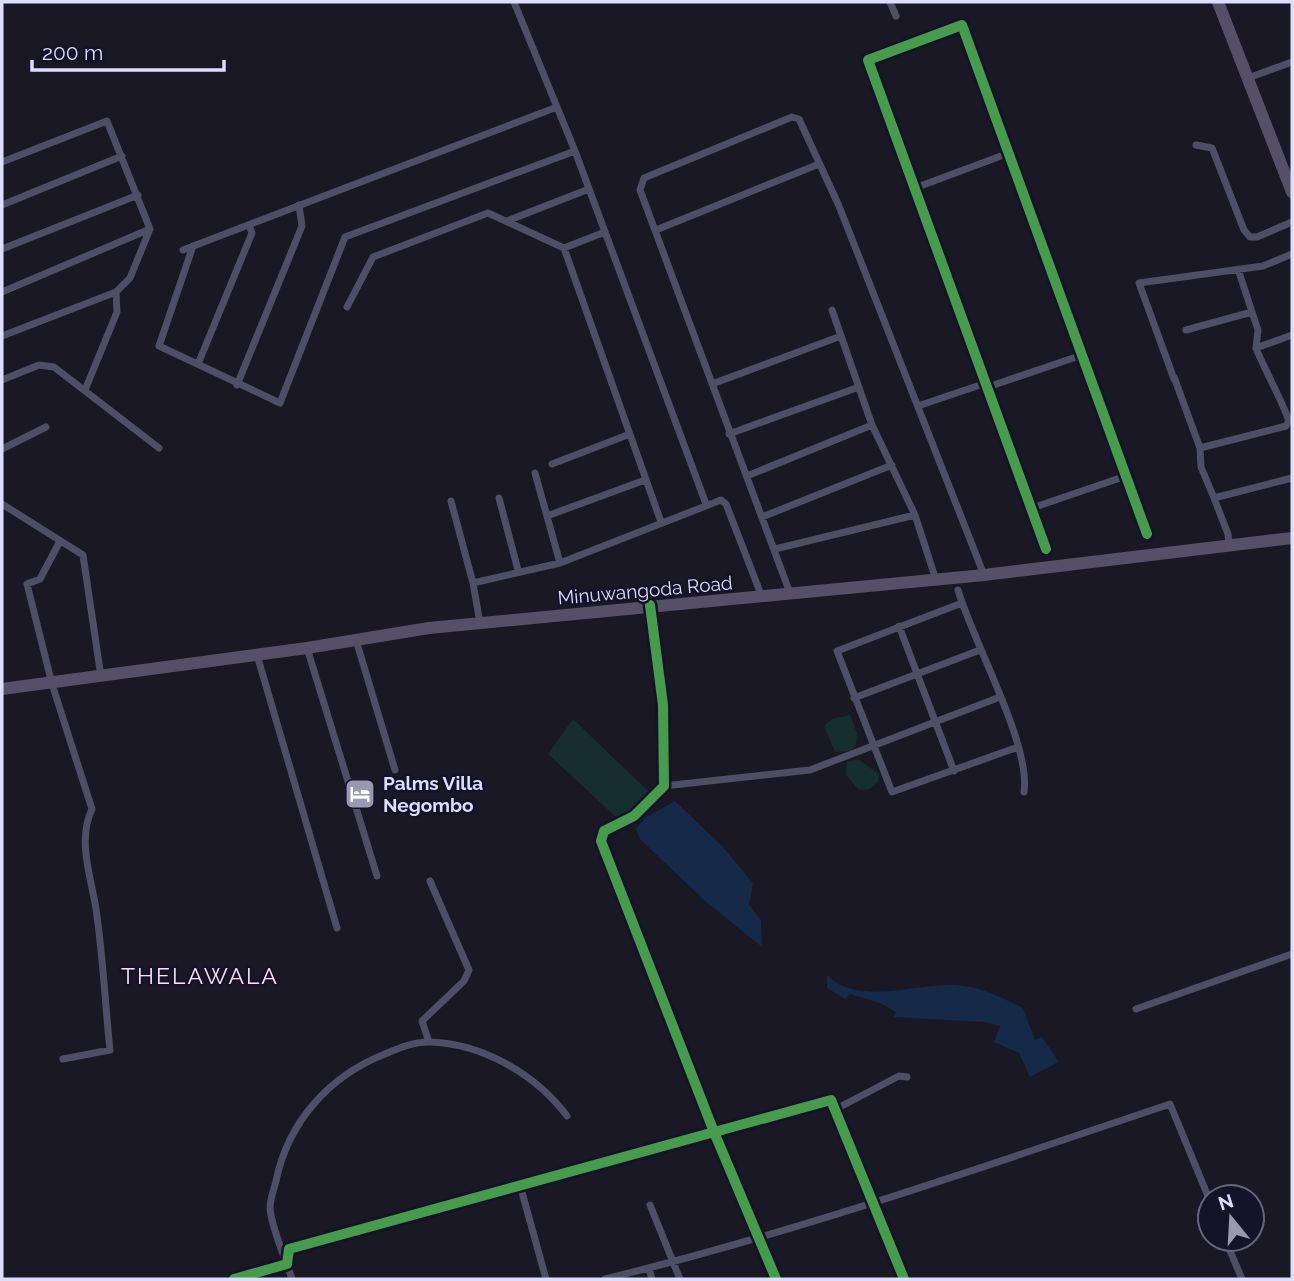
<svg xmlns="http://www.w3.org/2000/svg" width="1294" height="1281" font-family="Raleway,sans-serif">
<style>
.green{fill:#162f2e}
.water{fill:#142a48}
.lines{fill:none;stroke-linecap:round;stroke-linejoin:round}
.street{stroke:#4e4e64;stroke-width:7}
.primary{stroke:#564f68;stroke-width:12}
.cycleway-casing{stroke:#151329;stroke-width:15}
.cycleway{stroke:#469c4c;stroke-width:10}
.labels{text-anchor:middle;stroke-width:5;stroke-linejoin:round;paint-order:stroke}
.street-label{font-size:19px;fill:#dfddfc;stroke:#151329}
.poi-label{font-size:19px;font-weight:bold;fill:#dfddfc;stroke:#151329;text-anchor:start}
.quarter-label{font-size:23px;letter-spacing:2px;fill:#fddff4;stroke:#151329}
</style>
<rect width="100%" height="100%" fill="#191824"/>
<path class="green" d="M850,715l7,18 -1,12 -6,6 -15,1 -11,-26 8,-7z
M573,719l75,72 -13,22 -19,4 -68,-63z
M858,759l21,15 -1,8 -8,7 -11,1 -13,-15 1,-13z"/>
<path class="water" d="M675,801l47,45 31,37 -4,22 12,15 1,27 -57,-46 -65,-62 -4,-10 9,-11z
M827,975c30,31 87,9 125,10 26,0 48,12 71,23l12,32 7,-3 17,25 -29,15 -11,-24 -25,-11 6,-16 -16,-4 -90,-5 2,-5 -16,-9 -30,-9 -5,5 -18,-11z"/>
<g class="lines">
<path class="street" d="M514,2l61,149 131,353
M890,2l6,14
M1248,78l44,-16
M1196,145l16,3 32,82 6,7h7l35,-15
M2,162l105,-41 43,108 -20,49 -14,14 1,20 -32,78
M915,188l94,-35
M2,205l120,-49
M507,221l82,-32
M656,230l163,-66
M193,246l-34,100 121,57 65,-166 230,-86
M564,248l41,-16
M2,249l136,-54
M183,250l374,-143
M2,292l148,-63
M347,307l26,-50 115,-44 76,35 97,274
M832,310l40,115 43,90 21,65
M1252,312l6,18 -2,18
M1186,330l66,-18 -14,-43
M2,336l114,-44
M198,364l54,-131 -3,-8
M1174,377l26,71 86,-22 3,-5c-9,-25 -23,-48 -33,-73l36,-13
M1174,379l-35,-96 124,-17 29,-12
M2,380l37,-15 15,2 105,81
M712,384l129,-48
M237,385l65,-159 -3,-21
M988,387l94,-32
M918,406l68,-23
M729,434l130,-47
M1200,448l1,19 13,31 78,-20
M2,449l44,-22
M552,464l78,-30
M535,473l25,90
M747,476l125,-51
M499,498l19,72
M1214,498l14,36 1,10
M451,501l22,82 87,-20 161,-63 5,4 36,93
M2,504l81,51 18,122
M1032,508l94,-32
M547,516l98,-36
M762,517l130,-52
M59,543l-19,36 -13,5 25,100 40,125c-15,31 -1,68 4,100 7,47 9,94 14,141l-47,9
M775,549l140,-34
M1046,549l-178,-489 94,-35 185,509
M473,583l7,40
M958,590c15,52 73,154 66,202
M790,593l-150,-403 4,-12 148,-61 7,2 40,87 145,369
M962,603l-125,48 55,141 126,-45
M650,605l13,100 1,81 -30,30 -30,15 -3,10 113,291 62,147
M899,626l55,145
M356,640l39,130
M307,648l70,228
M257,655l80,273
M854,698l126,-48
M664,786l146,-16 190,-73
M1136,1009l156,-55
M429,1042l-7,-21 42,-40 5,-11 -39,-89
M836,1109l63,-33 8,1
M520,1185l26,94
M650,1205l30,74
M1225,1239l17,40
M649,1269l3,10
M234,1279l53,-15 2,-15 542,-149 73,179
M292,1279c-6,-19 -21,-52 -22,-71 0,-9 4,-19 6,-27 12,-59 53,-105 109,-127 14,-6 31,-13 46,-12 53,2 105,33 136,74
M605,1279c192,-47 378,-112 565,-175l40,97"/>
<path class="primary" d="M1218,2l74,190
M2,689l305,-41 122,-20 555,-53 308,-37"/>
<g class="cycleway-casing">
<path id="cycleway" d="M1046,549l-178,-489 94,-35 185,509
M650,605l13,100 1,81 -30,30 -30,15 -3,10 113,291 62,147
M234,1279l53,-15 2,-15 542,-149 73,179"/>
</g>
<use href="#cycleway" class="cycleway"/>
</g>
<defs>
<g id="hotel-square" transform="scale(1.575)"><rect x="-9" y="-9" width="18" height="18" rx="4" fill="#9a98b0" stroke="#151329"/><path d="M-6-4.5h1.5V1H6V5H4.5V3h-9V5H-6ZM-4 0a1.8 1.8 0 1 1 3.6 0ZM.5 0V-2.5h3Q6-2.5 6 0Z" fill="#fff"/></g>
</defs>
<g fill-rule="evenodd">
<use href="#hotel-square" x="360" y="794"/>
</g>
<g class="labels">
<g class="street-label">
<text transform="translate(645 590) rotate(-5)" y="7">Minuwangoda Road</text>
</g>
<g class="poi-label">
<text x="383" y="790">Palms Villa<tspan x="383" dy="22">Negombo</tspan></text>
</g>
<g class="quarter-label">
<text x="200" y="984">THELAWALA</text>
</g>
</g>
<rect width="1294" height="1281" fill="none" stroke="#dfddfc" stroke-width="7"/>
<g transform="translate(1231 1218) rotate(342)"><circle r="33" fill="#151329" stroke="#66647d" stroke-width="2"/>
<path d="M0-5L12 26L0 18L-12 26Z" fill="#9a98b0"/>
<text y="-10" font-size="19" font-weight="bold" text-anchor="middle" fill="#dfddfc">N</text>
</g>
<path d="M32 60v10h192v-10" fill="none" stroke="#dfddfc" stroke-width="3.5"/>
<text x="42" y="60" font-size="21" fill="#dfddfc" stroke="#151329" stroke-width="5" paint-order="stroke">200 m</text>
</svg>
